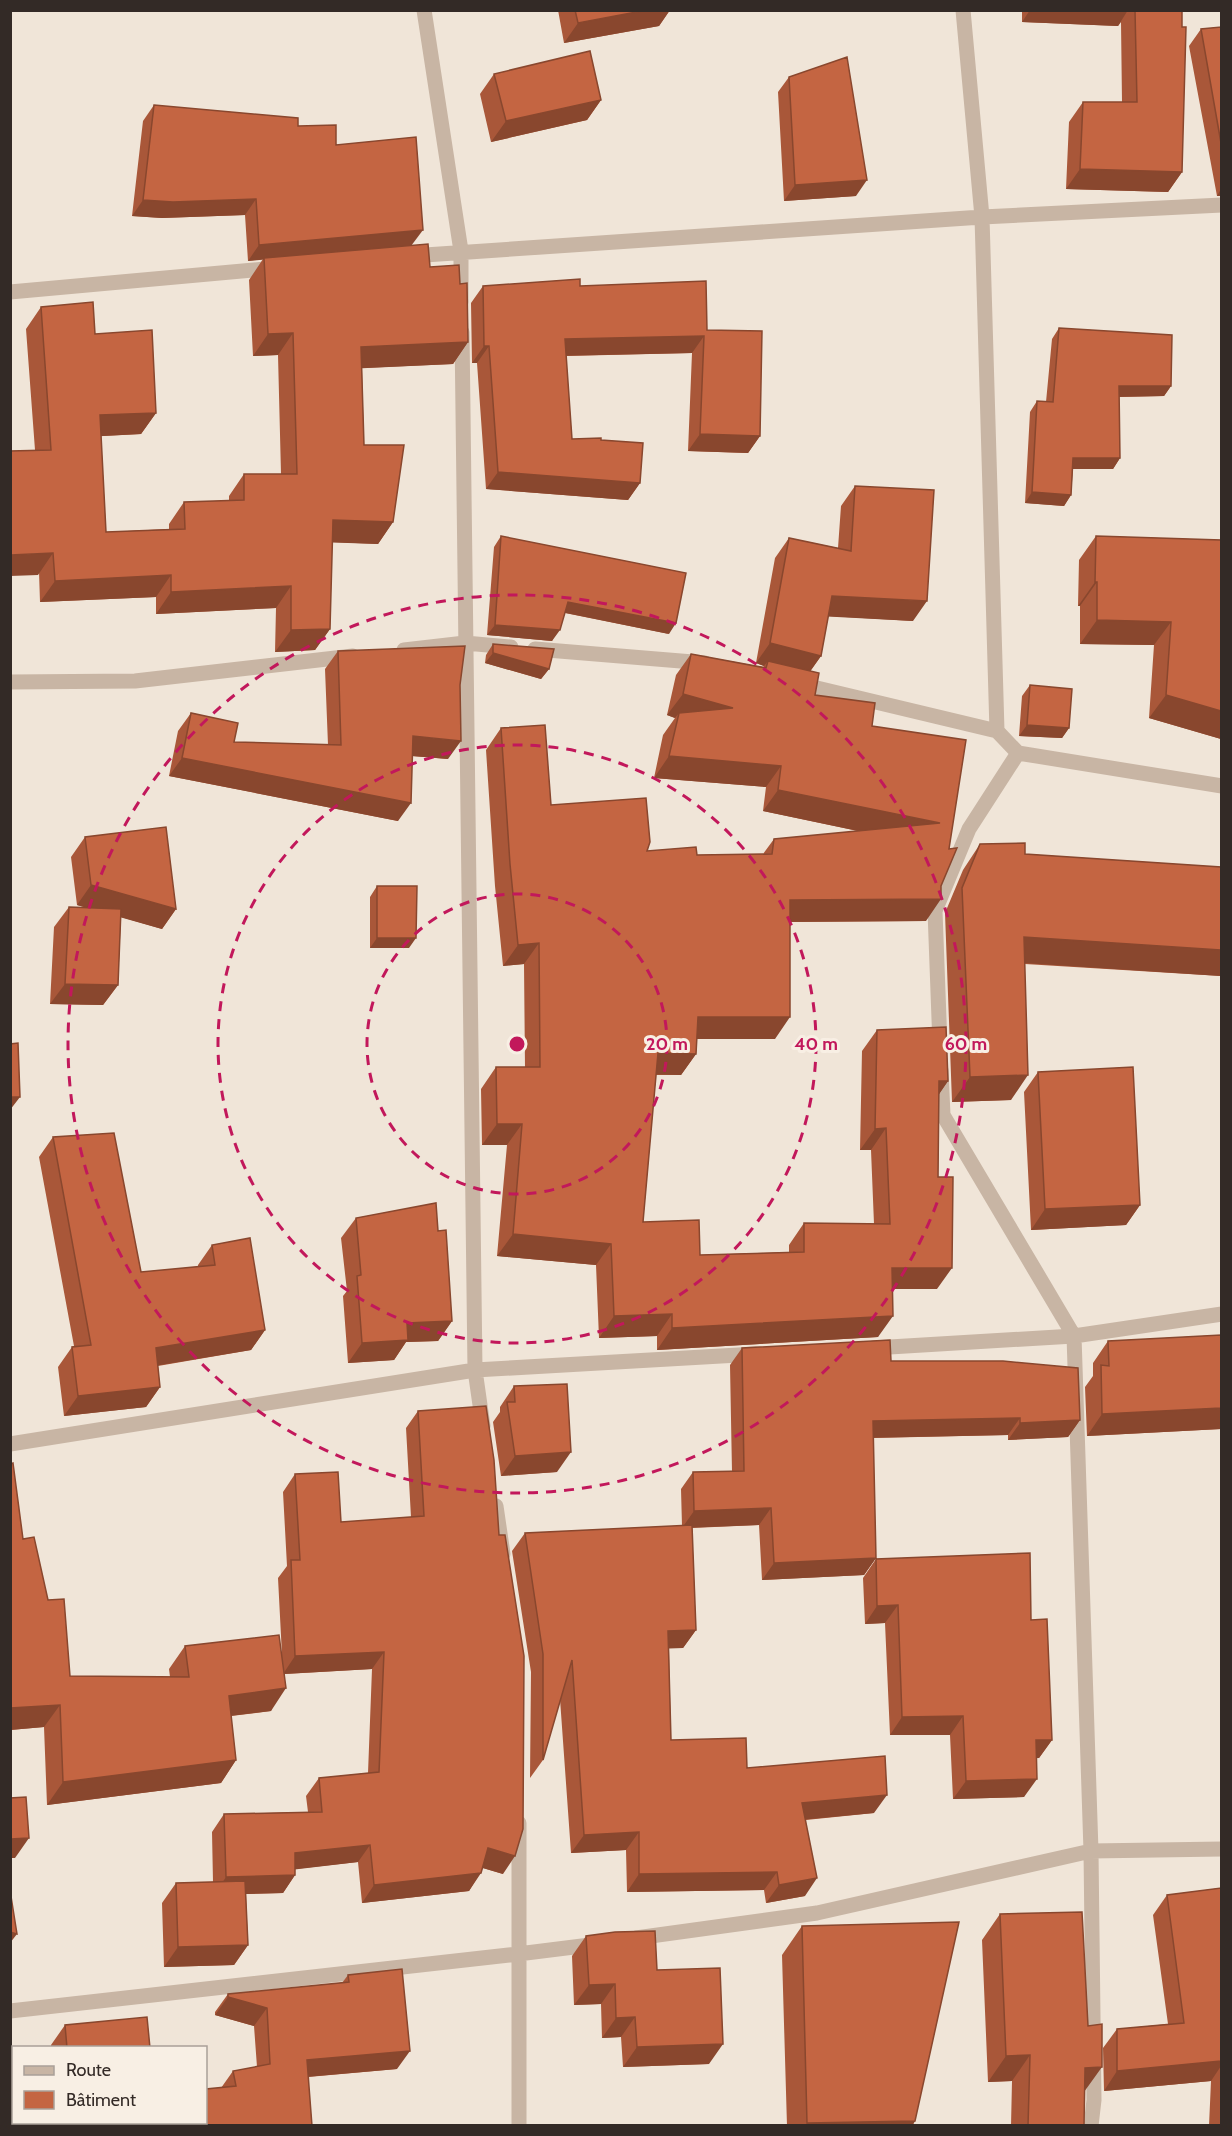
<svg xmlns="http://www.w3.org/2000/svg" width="1232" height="2136" font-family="Cabin,sans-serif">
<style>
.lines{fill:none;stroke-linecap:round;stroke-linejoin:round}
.minor{stroke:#c8b5a4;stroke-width:15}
.wall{fill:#a95739}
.shaded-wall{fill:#89472e}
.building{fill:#c46542;stroke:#89472e;stroke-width:1.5}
.ring{fill:none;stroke:#c2185b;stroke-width:3;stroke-dasharray:10 8}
.centre{fill:#c2185b;stroke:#f8efe4;stroke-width:3}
.ring-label{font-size:18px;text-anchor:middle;font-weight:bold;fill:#c2185b;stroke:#f8efe4;stroke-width:6;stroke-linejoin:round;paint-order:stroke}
</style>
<rect width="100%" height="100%" fill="#f0e5d8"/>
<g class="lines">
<path class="minor" d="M424,10l37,241v51
M410,256l572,-39 240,-12
M10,292l266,-24
M462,332l13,1038 8,56
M535,649l170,14
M404,650l61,-7 46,4
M10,682l125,-1 218,-25
M796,683l201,48
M1018,753l204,33
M940,1046l-5,-135 34,-82 49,-76 -21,-22 -15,-514 -19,-207
M941,1070l2,45 131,221 17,515 3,249 -3,26
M873,1348l201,-12 148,-22
M10,1444l465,-74 281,-16
M496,1506l7,48
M636,1938l181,-25 274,-62 131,-2
M10,2011l508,-57 80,-10
M519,2126v-303"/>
</g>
<path class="wall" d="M558,10h112l-11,16 -95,17z
M1022,10h160v162l-14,20 -102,-3 3,-67 14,-20h39l-1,-80 -3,4 -96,-4z
M1221,27v169h-4l-28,-150 12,-17z
M494,74l107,26 -14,20 -96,22 -11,-48z
M789,77l67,119 -72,5 -6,-109z
M154,105l144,21 38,19 76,100 18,22 30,17 8,58 -15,22 -91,4 2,77 29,77 -15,22 -46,-2 -2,87 -15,21 -40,2 1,-44 -120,6v-17l-116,5 -5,-152 -9,-121 15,-22 54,27 61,79 -15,21 -40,2 5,96 63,-3v-5l15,-22 45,-1v-5l15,-22h37l-3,-119 -25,1 -4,-76 14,-21 -15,2 -3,-46 -83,3 -30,-2 11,-95z
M483,286h97l127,44 53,106 -12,17 -60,-2 4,-98 -126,3 6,83 29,1 39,43 -12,17 -142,-11 -9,-126h-5l-1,-60z
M1059,328l112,58 -7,10 -45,1 1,61 -7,11h-40l-2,26 -7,11 -39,-3 5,-91 7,-11 9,1 6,-63z
M855,486l58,135 -85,-5 -7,40 -11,15 5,24 57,31 54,195 -136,1 -15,117h-78l-1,15 -15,21h-25l-13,147 57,33 89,-3v-7l15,-22 70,1 -3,-74h-11l2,-99 15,-21 71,51 -9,13 -2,195h-44l-15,48 -221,13v-14l-58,2 -3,-73 -99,-9 10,-111h-25l-1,-56 15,-22h29l-1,-103 -21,2 -8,-80 -9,-136 15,-22 50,77 96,46 50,4 66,-1 11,-15 84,-8 -95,-20 3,-24 -112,-9 9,-43 12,-17 -8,-3 9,-40 15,-21 72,13 1,-1 -8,-3 19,-105 14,-20 49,10 3,-42z
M501,536l168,98 -104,-21 -13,28 -65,-6 7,-88z
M1096,536l125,4v199l-72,-21 5,-73 -74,-1v-38h-2l1,-46z
M493,644l56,25 -8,10 -56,-16 1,-8z
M338,651l110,108 -36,-3 -14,65 -229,-45 9,-45 13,-18 43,29 94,3 -3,-76z
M1030,685l39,43 -7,10 -43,-2 3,-40z
M85,837l91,72 -14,20 -41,-12 -3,68 -15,20 -53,-1 4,-77 15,-20 18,1 -10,-3 -6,-48z
M980,844l45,10 196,13v109l-196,-12 -14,136 -59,2 -7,-189 18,-43z
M377,886l32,62h-39v-51z
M1038,1072l102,133 -14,20 -95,5 -7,-138z
M53,1137l88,135 57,-5v-2l14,-20 53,85 -14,20 -93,16 2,21 -14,20 -82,9 -6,-49 14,-20 2,-1 -35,-189z
M356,1218l82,13 14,90 -14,20 -32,1 -12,18 -46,3 -5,-67 4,-5 -6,-53z
M1221,1335v94l-134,7 -2,-49 8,-11v-13l15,-22z
M742,1348l149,13 189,59 -12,17 -60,3v-5l-135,3 3,120 -12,17 -102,5 -3,-55 -67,3 4,102 -13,18h-14l2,92 76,28 127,45 -68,7 -1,76 -39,7 -2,-13 -137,2 -1,-42 -55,3 -11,-154 -17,61 -13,18 1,-106 -19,-121 13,-18 157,-7 -1,-37 12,-17h39l-2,-107z
M514,1386l43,86 -56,4 -8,-54 7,-10v-5z
M418,1411l85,463 -20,-6 -14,23 -107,12 -4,-41 -63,7v6l-12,18 -37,1 2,51 -14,20 -70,2 -2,-64 14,-20 37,-1 -1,-50 12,-18 84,-2 -2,-16 13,-18 49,-5 4,-104 -87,5 -14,37 -40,5 5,44 -15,23 -174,22 -3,-78 -34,3v-266l13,75 25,61 22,76 100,1 -1,-8 16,-23 97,9 -4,-77 9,-12 -4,-74 12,-18 46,48 70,-5 -5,-89z
M876,1559l155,61 21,120 -13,18h-2l-13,39 -71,2 -3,-64h-60l-5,-112 -20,1 -2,-46z
M1221,1888v238h-12l2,-45 -107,10 -1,-43 14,-19 51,-5 -15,-109 14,-20z
M1000,1914l84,178v34h-73l1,-45 -24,1 -6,-142z
M802,1926l113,195 -3,5h-125l-5,-171z
M586,1936l71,34 52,94 -86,3 -2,-30 -19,1 -1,-34 -27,1 -2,-49z
M348,1975l49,94 -89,8 4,49h-147l-1,-4h42l15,-34 12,-17 24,-4 -3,-41 -39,-11v-3l13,-18 114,-11z
M65,2025l85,23h-99v-3z"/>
<path class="shaded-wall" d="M647,10h23l-11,16 -95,17 14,-20z
M1030,10h98l-10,16 -96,-4z
M601,100l-14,20 -96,22 15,-21z
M1080,169l102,3 -14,20 -102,-3z
M867,180l-11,16 -72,5 11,-16z
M1221,189v7h-4z
M256,199l-11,16 -83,3 -30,-2 11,-16z
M423,230l-12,16 -163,15 11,-16z
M293,333l-15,22 -25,1 15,-22z
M704,336l-12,17 -139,3 12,-17z
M468,342l-15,22 -107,5 15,-22z
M484,346h5l-12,17h-5z
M1119,386h52l-7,10 -52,1z
M156,413l-15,21 -56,3 15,-22z
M700,434l60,2 -12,17 -60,-2z
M1073,458h47l-7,11h-47z
M498,472l142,11 -12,17 -142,-11z
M1032,492l39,3 -7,11 -39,-3z
M333,520l60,2 -15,22 -60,-2z
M53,553l-15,22 -28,1v-21z
M171,575l-15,22 -116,5 15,-21z
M1095,582h2l-17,24h-2z
M291,586l-15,22 -120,6 15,-22z
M832,596l95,5 -14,20 -95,-5z
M568,602l108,21 -7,11 -108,-22z
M1097,620l74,2 -17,23 -74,-1z
M495,625l65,5 -8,11 -65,-6z
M330,629l-15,21 -40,2 16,-22z
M770,643l51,13 -14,20 -39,-15 -4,5 -8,-3z
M493,653l56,16 -8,10 -56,-16z
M683,694l50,14 -54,5 -4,5 -8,-3z
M1166,695l55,16v28l-72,-21z
M1027,725l42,3 -7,10 -43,-2z
M413,736l48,5 -13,18 -48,-4z
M669,756l112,10 -15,21 -112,-9z
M182,758l229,45 -13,18 -229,-45z
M778,790l162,33 -15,22 -162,-34z
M91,885l85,24 -14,20 -85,-24z
M941,899l-15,22 -151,1 15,-22z
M1024,937l197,13v26l-214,-14z
M377,938h39l-7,10h-39z
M539,943l-15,21 -21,2 15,-21z
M65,984l53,1 -15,20 -53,-1z
M698,1017h92l-15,22h-93z
M658,1053l38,1 -15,21 -38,-1z
M1028,1075l-17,25 -59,2 18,-25z
M939,1081h9l-15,22z
M10,1097h10l-10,13z
M497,1124h25l-15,21h-25z
M886,1128l-15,22h-11l15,-21z
M1140,1205l-14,20 -95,5 14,-21z
M513,1234l98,10 -15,21 -99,-9z
M892,1268h60l-15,21h-60z
M672,1314l-15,22 -58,2 15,-22z
M893,1316l-15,21 -221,13 15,-22z
M452,1321l-14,20 -32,1 -12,18 -46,3 14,-20 45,-20z
M265,1330l-14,20 -109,18 14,-20z
M160,1387l-14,20 -82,9 14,-20z
M1221,1408v21l-134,7 15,-22z
M1020,1418l-12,17 -147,3 12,-17z
M1080,1420l-12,17 -60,3 12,-17z
M571,1452l-14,20 -56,4 14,-20z
M771,1508l-12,17 -77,3 12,-17z
M876,1558l-12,17 -102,5 12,-17z
M898,1605l-13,18 -20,1 12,-18z
M696,1630l-13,18 -28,1 13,-18z
M384,1652l-12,17 -89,5 12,-18z
M286,1688l-15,23 -58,7 16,-22z
M60,1705l-16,22 -34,3v-22z
M963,1716l-13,19h-60l12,-18z
M1036,1740h16l-13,18 -16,1z
M236,1760l-15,23 -174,22 16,-23z
M1037,1779l-13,18 -71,2 13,-18z
M887,1795l-13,18 -85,8 13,-18z
M639,1832l-13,18 -55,3 13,-18z
M29,1838l-14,20h-5v-19z
M370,1845l-12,17 -76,9 13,-18z
M488,1848l27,8 -12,18 -27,-8z
M777,1872l-13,18 -137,2 12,-18z
M481,1873l-12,18 -107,12 12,-18z
M295,1875l-12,18 -69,2 12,-18z
M817,1878l-12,18 -39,7 13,-18z
M10,1932l7,2 -7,9z
M248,1945l-14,20 -70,2 14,-20z
M615,1984l-14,20 -27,1 15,-20z
M228,1997l39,11 -13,18 -39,-11z
M635,2017l-14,20 -19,1 14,-20z
M723,2044l-14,20 -86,3 14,-20z
M410,2051l-13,18 -103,9 13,-18z
M1030,2055l-18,26 -24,1 18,-26z
M1221,2061v5l-10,15 -107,10 13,-20z
M1102,2067l-18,25 1,-24z
M915,2121l-3,5h-106l1,-3z"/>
<path class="building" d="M575,10h72l-69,13z
M1135,10h47v17h4l-4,145 -102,-3 3,-67h54z
M1221,27v116l-20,-114z
M590,51l11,49 -95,21 -12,-47z
M847,57l20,123 -72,5 -6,-108z
M154,105l144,13v8l38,-1v20l80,-8 7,93 -164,15 -3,-46 -83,3 -30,-2z
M428,244l2,23 29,-2 1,19 7,-1 1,59 -107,5 3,98h40l-11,77 -60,-2 -3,109 -39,1v-44l-120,6v-17l-116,6 -2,-28 -43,2v-104l41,-1 -10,-143 52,-5 2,32 57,-4 4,83 -56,2 6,117 79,-3 -1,-27 60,-2v-26h53l-4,-141 -25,1 -4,-76z
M580,279v7l126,-5 1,49 55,1 -2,105 -60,-2 4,-98 -139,3 7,100 29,-1v2l42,3 -3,40 -142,-11 -9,-126h-5l-1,-60z
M1059,328l113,7 -1,51h-52l1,72h-47l-2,37 -39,-3 5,-91 16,1z
M855,486l79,4 -7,111 -95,-5 -11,60 -51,-13 19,-105 62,13z
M501,536l185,37 -10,50 -108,-21 -8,28 -65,-5z
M1096,536l125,4v171l-55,-16 5,-73 -74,-2v-38h-2z
M493,644l61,5 -5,20 -56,-16z
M465,646l-5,39 1,56 -48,-5 -2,67 -229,-45 9,-45 47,10 -4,19 107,3 -3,-94z
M691,654l75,14 2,-7 51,12 -4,22 60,8 -3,23 94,14 -17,109 8,-1 -16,38v13l-151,1v117h-92l-2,37 -38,-1 -15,169 56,-2 1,35 104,-3v-29l86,1 -4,-96 -11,1 2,-99 69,-3 2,54h-9l-1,96h15l-1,91h-60l1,48 -221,12v-14l-58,2 -3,-72 -98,-10 9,-110h-25l-1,-57h44l-1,-124 -21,2 -8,-81 -9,-136 44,-3 6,80 95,-7 4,44 -3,9 49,-4 1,8 75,-1 2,-15 166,-16 -162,-33 3,-24 -112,-10 10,-43 54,-5 -50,-14z
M1030,685l42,4 -3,39 -42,-3z
M166,827l10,82 -85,-24 -6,-48z
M1025,843v11l196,13v83l-197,-13 4,138 -58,2 -8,-189 18,-44z
M377,886h40l-1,52h-39z
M69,907l52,2 -3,76 -53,-1z
M18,1043l2,54h-10v-53z
M1133,1067l7,138 -95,4 -7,-137z
M114,1133l27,139 74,-7 -3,-20 38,-7 15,92 -109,18 4,39 -82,9 -6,-49 19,-2 -38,-208z
M436,1203l2,28 8,-1 6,91 -45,2 1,17 -46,3 -5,-67 4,-1 -5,-57z
M1221,1335v73l-119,6 -1,-49 8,1 -1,-25z
M890,1340l1,21h112l75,7 2,52 -60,3v-5l-147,3 3,137 -102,5 -3,-55 -77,3 -1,-39 51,-1 -2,-123z
M567,1384l4,68 -56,4 -8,-54h8l-1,-16z
M486,1406l8,54 5,75h6l19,121 -1,173 -8,27 -27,-8 -7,25 -107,12 -4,-40 -75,8v22l-69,2 -2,-63 98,-2 -3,-34 60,-6 5,-120 -89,4 -4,-96h9l-5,-86 43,-2 3,50 83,-6 -6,-105z
M13,1463l10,76 11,-2 14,63 16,-1 6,77 119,1 -4,-31 94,-11 7,53 -57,8 7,64 -173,22 -3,-77 -50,3v-244z
M692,1525l4,105 -28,1 3,109 75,-2 1,30 138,-12 2,39 -85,8 15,75 -38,7 -2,-13 -138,2v-42l-55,3 -12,-175 -29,100v-106l-18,-121z
M1030,1553l1,67 16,-1 5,121h-16l1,39 -71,2 -3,-65 -61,1 -4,-112 -21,1 -1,-47z
M26,1797l3,41 -19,1v-41z
M245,1881l3,64 -70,2 -2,-64z
M1221,1888v173l-104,10v-42l67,-6 -17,-128z
M10,1890l7,44 -7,-2z
M1082,1912l6,114 14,-2v43l-17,1 -1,58h-56l2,-71 -24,1 -6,-142z
M959,1922l-44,199 -108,2 -5,-197z
M655,1931l2,39 63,-2 3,76 -86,3 -2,-30 -19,1 -1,-34 -26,1 -3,-49 29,-4z
M402,1969l8,82 -103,9 5,66h-131l-1,-4h26v-33l30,-3 -3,-15 37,-7 -3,-56 -39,-11v-3l121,-12 -1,-7z
M147,2017l3,31h-83l-2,-23z
M10,2091h4v31h143l1,4h-148z"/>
<g class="ring">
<circle cx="517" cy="1044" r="150"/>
<circle cx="517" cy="1044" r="299"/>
<circle cx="517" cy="1044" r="449"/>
</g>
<circle cx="517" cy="1044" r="9" class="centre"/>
<g class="ring-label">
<text x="667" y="1050">20 m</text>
<text x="816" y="1050">40 m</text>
<text x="966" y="1050">60 m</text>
</g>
<rect width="1232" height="2136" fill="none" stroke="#332a26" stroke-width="24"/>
<rect x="12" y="2046" width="195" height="78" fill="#f8efe4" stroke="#a9a098" stroke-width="1.5"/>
<rect x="24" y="2066" width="30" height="9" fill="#c8b5a4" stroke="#a9a098" stroke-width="1.5"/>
<text x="66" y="2076" font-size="18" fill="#332a26">Route</text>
<rect x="24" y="2091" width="30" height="18" fill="#c46542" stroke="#a9a098" stroke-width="1.5"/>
<text x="66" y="2106" font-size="18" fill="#332a26">Bâtiment</text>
</svg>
